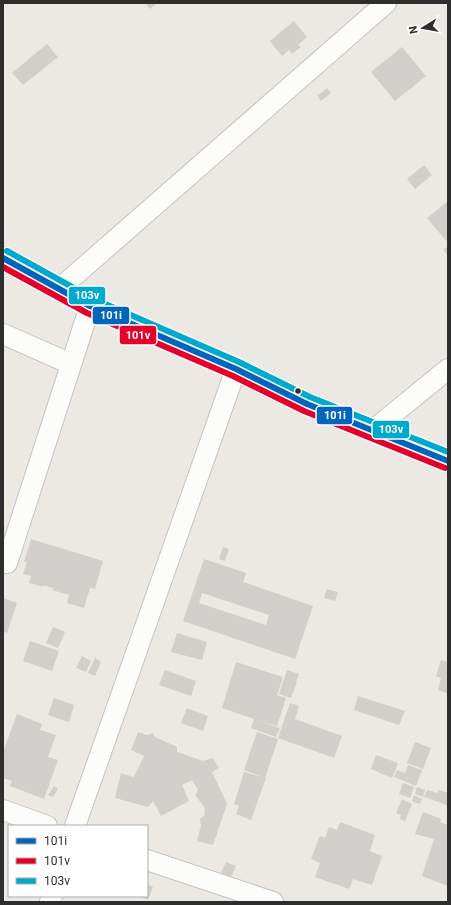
<svg xmlns="http://www.w3.org/2000/svg" width="451" height="905" font-family="Roboto,sans-serif">
<style>
.building{fill:#d1cecb;fill-rule:evenodd}
.lines{fill:none;stroke-linecap:round;stroke-linejoin:round}
.minor-casing{stroke:#c5c4c5;stroke-width:22}
.major-casing{stroke:#c6c5c4;stroke-width:24}
.minor{stroke:#fcfcfb;stroke-width:20}
.major{stroke:#e8e4d6;stroke-width:22}
.bus-1-casing{stroke:#fff;stroke-width:9}
.bus-2-casing{stroke:#fff;stroke-width:9}
.bus-3-casing{stroke:#fff;stroke-width:9}
.bus-1{stroke:#0065bd;stroke-width:6}
.bus-2{stroke:#e4002b;stroke-width:6}
.bus-3{stroke:#00a9ce;stroke-width:6}
.bus-dot{fill:#2e2e2e;stroke:#fff;stroke-width:1.5}
.line-badge{stroke:#fff;stroke-width:1.5}
.badge-label{font-size:11px;text-anchor:middle;font-weight:bold;fill:#fff}
</style>
<rect width="100%" height="100%" fill="#ece8e4"/>
<path class="building" d="M145,3h12l-7,6z
M294,21l13,16 -9,8 3,2 -9,7 -3,-4 -7,6 -12,-15z
M47,44l11,13 -35,28 -11,-12z
M402,47l24,29 -31,25 -24,-29z
M327,88l4,5 -10,8 -4,-5z
M424,165l8,10 -17,14 -8,-10z
M448,201v42l-21,-25z
M448,246v10l-5,-6z
M31,539l72,22 -8,28 -5,-1 -6,20 -17,-5 2,-8 -17,-5 1,-2 -10,-3v2l-14,-4 2,-7 -8,-2 4,-12h-3z
M223,547l6,2 -4,12 -6,-2z
M204,559l42,14 -3,9 70,24 -18,53 -112,-38zM202,593l67,22 -3,10 -67,-22z
M327,589l11,3 -3,9 -11,-3z
M3,598l14,5 -10,30 -2,-1 -2,4z
M53,627l12,5 -7,16 -12,-5z
M177,633l30,9 -5,18 -31,-8z
M30,641l29,10 -7,20 -29,-10z
M82,656l9,5 -5,11 -10,-4z
M95,658l6,4 -6,14 -7,-3z
M441,660l7,2 -1,31 -9,-3 3,-12 -5,-2z
M236,662l47,15 -6,18 9,3 -9,28 -21,-6 24,8 -4,9 -25,-9 3,-9 -32,-11z
M165,670l31,11 -5,15 -32,-11z
M287,670l12,4 -3,8h1l-6,16 -12,-4z
M358,696l47,15 -6,14 -45,-15z
M54,698l20,7 -5,17 -21,-7z
M290,703l9,3 -4,13 47,17 -8,22 -56,-20z
M187,708l21,8 -5,15 -22,-8z
M17,714l25,10 -2,6 16,5 -8,22 10,3 -14,39 -34,-13 2,-5 -9,-3v-26z
M138,732l9,3 6,-2 2,4 22,10v5l26,9 10,-3 6,10 -7,4 15,32 -14,41 -16,-4 4,-16 -1,-6 4,-3 1,-8 -10,-13 3,-5 -6,-10 -10,5 7,16 -28,15 -8,-15 -5,6 -33,-9 6,-25 13,4 10,-21 -13,-6z
M257,732l21,7 -13,39 -21,-8z
M415,742l16,6 -8,21 -16,-6z
M376,755l22,8 -6,15 -21,-9z
M408,765l14,5 -6,16 -22,-9 3,-7 8,3z
M244,772l22,6 -15,42 -15,-6 3,-8 -5,-2z
M403,783l11,4 -4,11 -11,-4z
M54,786l4,3 -5,8 -5,-2z
M417,787l8,3 -2,7 -8,-3z
M427,790l11,3 1,-3 9,3 -1,12 -23,-8z
M414,795l8,4 -2,5 -8,-3z
M402,799l10,5 -7,17 -5,-2 1,-4 -5,-2z
M423,812l18,7 -1,3 8,3v61l-26,-10 12,-37 -19,-5z
M340,822l35,13 -5,16 12,5 -10,29 -19,-6 -4,10 -34,-12 5,-14 -9,-4 9,-23 5,2 4,-11 8,3z
M226,862l10,4 -5,11 -10,-4z
M147,884l6,3 -5,13 -10,-4h9z"/>
<g class="lines">
<g class="minor-casing">
<path id="minor" d="M59,289l327,-286
M3,334l68,30
M372,431l76,-62
M7,563l83,-257
M3,810l44,16
M75,826l161,-457
M147,860l126,42
M50,902l2,-6"/>
</g>
<g class="major-casing">
<path id="major" d="M3,258l87,48 146,63 71,35 141,57"/>
</g>
<use href="#minor" class="minor"/>
<use href="#major" class="major"/>
<g class="bus-1-casing">
<path id="bus-1" d="M3,258l87,48 146,63 71,35 141,57"/>
</g>
<g class="bus-2-casing">
<path id="bus-2" d="M3,267l84,46 146,63 71,35 141,57"/>
</g>
<g class="bus-3-casing">
<path id="bus-3" d="M7,251l87,48 145,63 71,35 138,55"/>
</g>
<use href="#bus-1" class="bus-1"/>
<use href="#bus-2" class="bus-2"/>
<use href="#bus-3" class="bus-3"/>
</g>
<circle class="bus-dot" cx="298" cy="391" r="3.5"/>
<g class="line-badge">
<rect x="68" y="286" width="38" height="19" rx="4" fill="#00a9ce"/>
<rect x="92" y="306" width="38" height="19" rx="4" fill="#0065bd"/>
<rect x="119" y="325" width="38" height="20" rx="4" fill="#e4002b"/>
<rect x="316" y="406" width="37" height="19" rx="4" fill="#0065bd"/>
<rect x="372" y="420" width="38" height="19" rx="4" fill="#00a9ce"/>
</g>
<g class="badge-label">
<text x="87" y="299">103v</text>
<text x="111" y="319">101i</text>
<text x="138" y="339">101v</text>
<text x="335" y="419">101i</text>
<text x="391" y="433">103v</text>
</g>
<rect width="451" height="905" fill="none" stroke="#2e2e2e" stroke-width="8"/>
<rect x="8" y="825" width="140" height="72" fill="#ffffff" stroke="#ababab"/>
<rect x="16" y="838" width="20" height="6" fill="#0065bd" stroke="#ababab"/>
<text x="44" y="845" font-size="12" fill="#2e2e2e">101i</text>
<rect x="16" y="858" width="20" height="6" fill="#e4002b" stroke="#ababab"/>
<text x="44" y="865" font-size="12" fill="#2e2e2e">101v</text>
<rect x="16" y="878" width="20" height="6" fill="#00a9ce" stroke="#ababab"/>
<text x="44" y="885" font-size="12" fill="#2e2e2e">103v</text>
<g transform="translate(423 28) rotate(259)" stroke="#ffffff" stroke-width="3" paint-order="stroke">
<path d="M0-3L7 15L0 10L-7 15Z" fill="#2e2e2e"/>
<text y="-6" font-size="11" font-weight="bold" text-anchor="middle" fill="#2e2e2e">N</text>
</g>
</svg>
